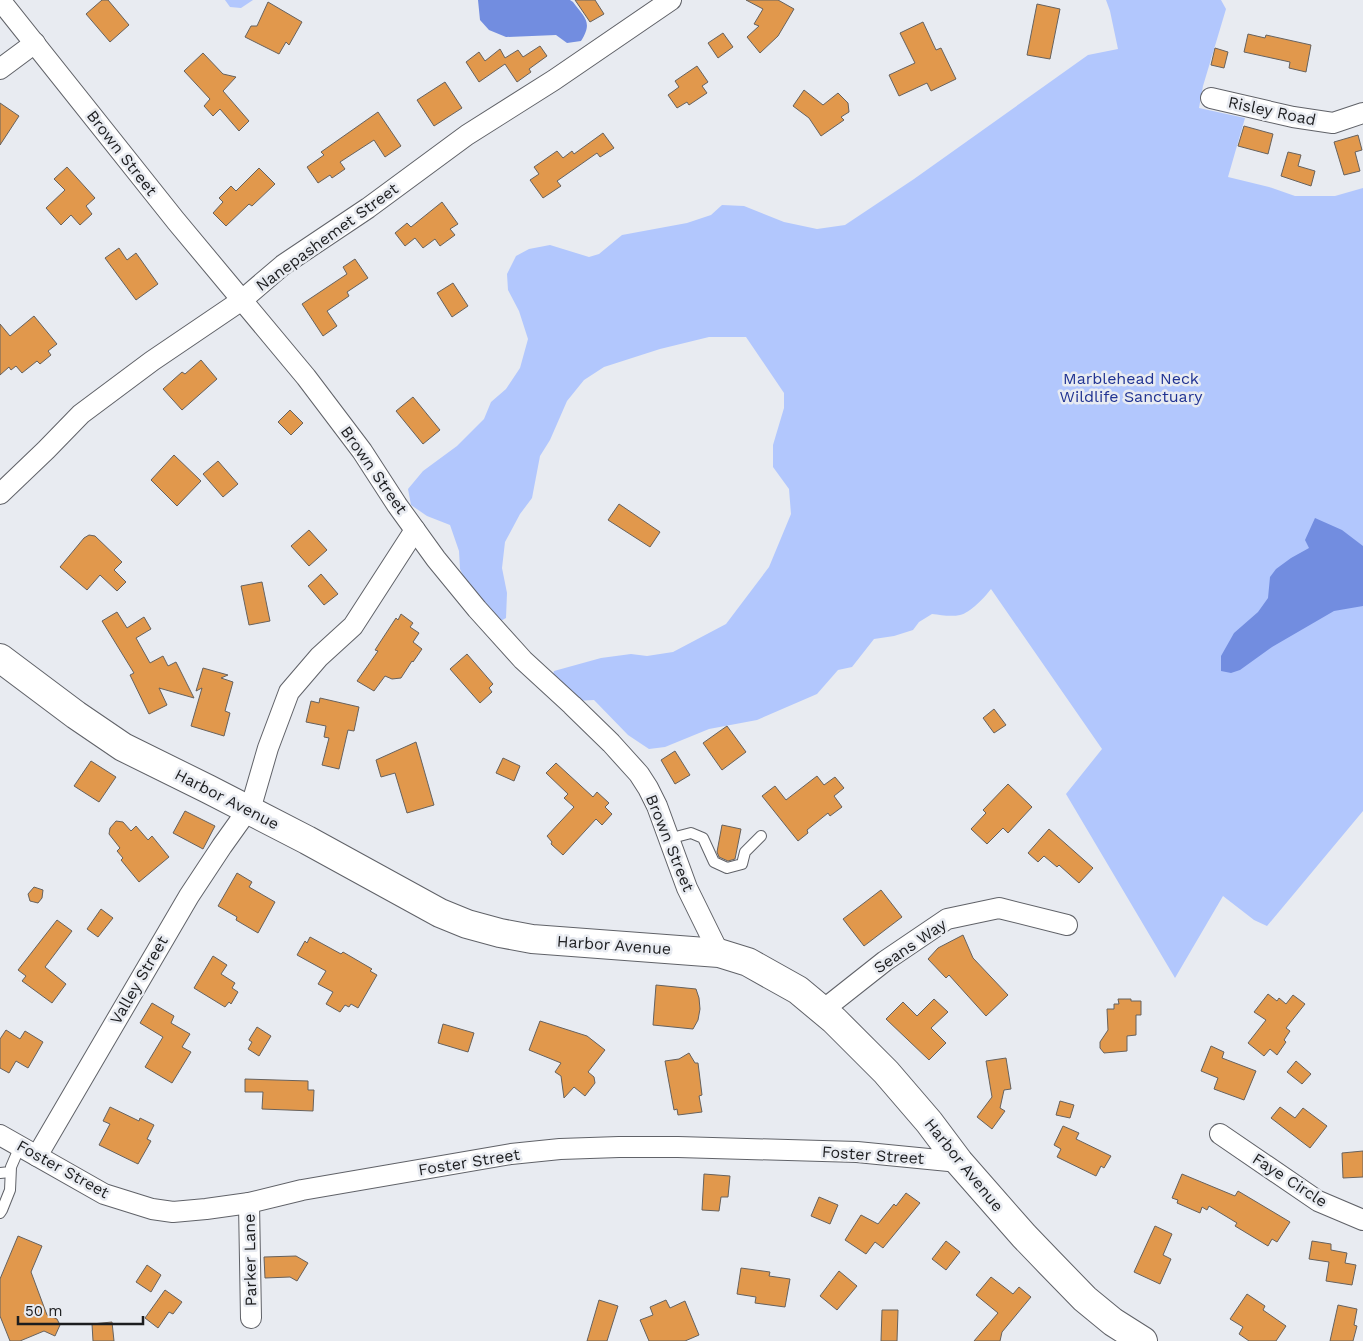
<svg xmlns="http://www.w3.org/2000/svg" width="1363" height="1341" font-family="'Work Sans',sans-serif">
<style>
.green{fill:#b2c7fd}
.water{fill:#728de0}
.building{fill:#e1984c;stroke:#67625e}
.lines{fill:none;stroke-linecap:round;stroke-linejoin:round}
.service-casing{stroke:#606268;stroke-width:12}
.minor-casing{stroke:#606268;stroke-width:22}
.secondary-casing{stroke:#606268;stroke-width:30}
.service{stroke:#fff;stroke-width:10}
.minor{stroke:#fff;stroke-width:20}
.secondary{stroke:#fff;stroke-width:28}
.labels{text-anchor:middle;dominant-baseline:central;stroke-width:5;stroke-linejoin:round;paint-order:stroke}
.street-label{font-size:16px;fill:#1c1d1f;stroke:#e8ebf1}
.park-label{font-size:16px;fill:#203392;stroke:#e8ebf1}
</style>
<rect width="100%" height="100%" fill="#e8ebf1"/>
<g class="green">
<polygon points="225,0 253,0 241,8 230,7"/>
<path d="M1106,0H1221L1226,9L1203,86L1199,108L1245,118L1228,177L1269,187L1295,196H1335L1363,188V811L1267,926L1254,920L1223,896L1175,978L1066,794L1102,749L991,589C985,597 970,613 960,615C951,617 941,615 932,614L919,622L913,630L894,636L874,639L852,667L838,670L817,694L757,720L709,729L665,747L649,749L628,735L594,700L575,701L552,678L554,671L601,658L631,654L647,656L673,652L726,624L769,567L791,514L789,489L773,467V445L784,408V393L746,337H709L660,349L604,367L584,380L567,401L550,440L540,456L532,498L520,514L505,542L502,568L507,593L506,618L497,623L474,599L460,569L459,551L450,525L427,516L411,505L408,489L423,471L457,446L484,419L491,402L506,389L520,368L528,339L519,311L508,290L507,274L516,256L529,249L550,245L589,257L599,254L622,235L687,223L711,215L722,205L744,206L784,222L817,229L845,225L914,179L1088,55L1118,49L1110,11Z"/>
</g>
<g class="water">
<path d="M478,0H570L573,2C585,18 593,22 581,41L567,43L556,35L506,37L489,30L480,20Z"/>
<polygon points="1315,518 1342,530 1363,546 1363,606 1334,611 1272,647 1240,670 1231,673 1221,671 1221,656 1234,633 1258,612 1268,598 1270,577 1276,569 1291,558 1309,548 1305,540"/>
</g>
<g class="building">
<polygon points="102,0 108,0 129,25 110,42 86,14"/>
<polygon points="575,0 595,0 604,14 590,22"/>
<polygon points="746,0 778,0 794,9 778,36 760,53 747,37 759,26 754,24 763,9"/>
<polygon points="268,2 302,22 289,45 286,42 279,54 245,37 251,26 257,26"/>
<polygon points="1037,4 1060,9 1050,59 1027,55"/>
<polygon points="923,22 936,50 941,48 956,79 931,91 927,83 899,96 889,75 915,63 900,33"/>
<polygon points="723,33 733,47 718,58 708,43"/>
<polygon points="1248,34 1265,38 1266,35 1311,45 1306,72 1289,68 1290,62 1244,52"/>
<polygon points="540,46 547,56 529,69 531,72 517,82 505,64 479,82 466,62 479,52 485,61 500,49 505,58 518,50 523,57"/>
<polygon points="1215,48 1228,52 1224,68 1211,65"/>
<polygon points="203,53 223,74 236,77 223,91 249,121 239,131 220,109 213,116 204,106 210,99 184,71"/>
<polygon points="697,66 708,82 702,86 707,93 689,105 687,102 677,108 668,95 679,87 675,81"/>
<polygon points="445,82 462,108 434,126 417,100"/>
<polygon points="804,90 823,105 838,93 848,103 849,112 841,117 844,120 821,136 809,118 793,106"/>
<polygon points="0,103 19,116 0,145"/>
<polygon points="378,112 401,146 385,157 374,140 340,162 345,169 332,178 330,175 318,183 307,167 324,155 321,152"/>
<polygon points="1244,126 1273,134 1268,154 1238,146"/>
<polygon points="603,133 614,148 600,157 597,153 557,181 561,186 543,198 530,180 539,174 534,167 557,151 563,158 572,151 574,154"/>
<polygon points="1358,135 1362,150 1355,152 1360,171 1344,175 1334,142"/>
<polygon points="1288,152 1301,155 1298,166 1315,171 1311,186 1281,176"/>
<polygon points="67,167 95,198 86,206 92,214 80,225 71,215 61,225 46,208 65,190 54,179"/>
<polygon points="259,168 275,184 252,206 249,204 226,226 213,213 223,202 219,198 231,186 236,191"/>
<polygon points="442,202 458,224 450,229 455,235 440,246 435,239 423,248 415,238 405,246 395,233 407,223 411,227"/>
<polygon points="119,248 127,260 136,253 158,284 136,300 105,258"/>
<polygon points="355,259 368,278 347,292 349,296 327,311 337,326 323,336 302,304 347,274 343,267"/>
<polygon points="453,283 468,306 452,317 437,293"/>
<polygon points="34,316 57,344 48,351 51,355 40,364 37,361 22,373 16,366 11,370 9,367 0,375 0,324 10,336"/>
<polygon points="201,360 217,379 182,410 163,389 182,372 185,374"/>
<polygon points="413,397 440,430 423,444 396,411"/>
<polygon points="290,410 303,423 291,435 278,422"/>
<polygon points="174,455 201,481 177,506 151,480"/>
<polygon points="218,461 238,484 223,497 203,474"/>
<polygon points="619,504 660,532 650,547 608,520"/>
<polygon points="309,530 327,550 309,566 291,546"/>
<polygon points="89,535 95,536 122,562 114,570 126,582 117,591 100,575 87,590 60,567 84,538"/>
<polygon points="321,574 338,594 324,605 308,586"/>
<polygon points="262,582 270,621 249,625 241,586"/>
<polygon points="117,612 127,628 144,617 151,629 136,638 150,663 163,656 168,666 176,662 194,698 159,688 167,705 149,714 130,675 134,673 102,621"/>
<polygon points="401,614 413,623 410,627 419,633 413,642 422,649 413,662 412,661 401,678 392,679 385,676 374,691 357,681 378,651 375,650 396,618 398,620"/>
<polygon points="467,654 493,684 489,688 492,692 480,703 450,669"/>
<polygon points="203,668 228,675 221,678 233,682 225,711 230,713 224,736 191,726 202,688 196,691"/>
<polygon points="320,698 359,707 354,731 348,730 339,769 322,765 329,738 324,737 326,726 306,722 311,701 319,703"/>
<polygon points="994,709 1006,725 994,733 983,718"/>
<polygon points="727,726 746,752 722,770 703,743"/>
<polygon points="416,742 434,805 407,813 395,773 381,777 376,760"/>
<polygon points="675,751 690,775 675,784 661,760"/>
<polygon points="503,758 520,766 514,781 496,773"/>
<polygon points="91,761 116,777 99,802 74,786"/>
<polygon points="556,763 593,797 597,792 609,803 605,807 612,814 602,825 596,819 563,855 551,844 552,842 547,836 574,807 564,798 568,794 546,773"/>
<polygon points="817,776 824,785 835,777 844,788 834,796 842,807 830,816 828,813 807,830 808,833 798,841 762,796 775,786 786,800"/>
<polygon points="1008,784 1032,807 1008,833 1003,828 987,844 971,829 986,813 983,810"/>
<polygon points="185,811 215,826 203,849 173,833"/>
<polygon points="116,821 123,822 131,831 136,826 148,840 152,836 169,857 139,882 121,860 123,858 117,851 120,848 109,834 110,828"/>
<polygon points="722,825 741,829 735,859 728,861 719,857 717,852"/>
<polygon points="1049,829 1093,868 1079,883 1059,865 1057,867 1044,856 1038,862 1028,853"/>
<polygon points="237,873 252,882 249,887 275,902 258,933 236,920 237,917 218,906"/>
<polygon points="34,887 43,890 42,898 38,903 30,901 28,894"/>
<polygon points="881,890 902,917 864,946 843,919"/>
<polygon points="101,909 113,918 98,937 87,929"/>
<polygon points="57,920 72,931 45,967 66,984 52,1003 22,981 26,976 18,970"/>
<polygon points="963,935 973,958 1008,995 986,1016 949,975 946,978 928,959 938,948"/>
<polygon points="310,937 341,954 343,952 372,969 370,971 377,975 358,1008 351,1004 349,1007 345,1005 340,1012 326,1004 333,992 318,984 326,971 297,955 305,941 307,943"/>
<polygon points="213,956 227,965 221,974 235,983 232,988 238,992 231,1004 229,1002 225,1007 194,988"/>
<polygon points="656,985 696,989 699,998 700,1009 698,1020 693,1029 653,1025"/>
<polygon points="1268,994 1277,1001 1279,998 1286,1004 1293,995 1305,1004 1286,1028 1290,1031 1284,1040 1286,1042 1277,1055 1270,1049 1264,1056 1248,1043 1266,1020 1254,1012"/>
<polygon points="934,999 948,1012 931,1028 946,1043 929,1060 886,1019 903,1002 917,1016"/>
<polygon points="1118,999 1131,999 1131,1001 1141,1001 1141,1015 1136,1015 1136,1035 1127,1036 1127,1051 1104,1053 1100,1048 1100,1042 1108,1030 1107,1009 1114,1009 1114,1004 1119,1004"/>
<polygon points="152,1003 174,1016 171,1023 190,1034 182,1047 191,1052 172,1083 145,1067 163,1037 140,1023"/>
<polygon points="540,1021 587,1036 605,1050 588,1072 594,1077 595,1083 585,1096 574,1087 564,1098 561,1076 555,1072 561,1063 529,1050"/>
<polygon points="443,1024 474,1033 468,1052 438,1043"/>
<polygon points="257,1027 271,1036 259,1056 248,1049 252,1042 249,1040"/>
<polygon points="6,1030 20,1039 25,1031 43,1042 28,1068 16,1061 9,1073 0,1068 0,1039"/>
<polygon points="1211,1046 1224,1052 1222,1058 1256,1071 1244,1100 1214,1089 1218,1078 1201,1071"/>
<polygon points="689,1053 695,1063 698,1063 702,1095 699,1096 702,1112 678,1115 677,1109 674,1110 665,1061 679,1059"/>
<polygon points="1006,1058 1011,1089 1004,1090 1000,1108 1005,1111 992,1129 977,1117 992,1097 986,1061"/>
<polygon points="1296,1061 1311,1074 1302,1084 1287,1072"/>
<polygon points="245,1079 308,1081 308,1090 314,1090 313,1111 262,1109 263,1092 245,1092"/>
<polygon points="1060,1101 1074,1105 1070,1118 1056,1115"/>
<polygon points="110,1107 139,1121 140,1118 154,1125 147,1139 151,1141 138,1164 99,1145 110,1124 103,1121"/>
<polygon points="1280,1107 1295,1118 1303,1108 1327,1126 1310,1148 1271,1118"/>
<polygon points="1063,1126 1079,1133 1076,1139 1111,1156 1104,1168 1101,1166 1096,1176 1057,1157 1061,1149 1054,1145"/>
<polygon points="1363,1151 1363,1177 1343,1178 1342,1153"/>
<polygon points="704,1174 730,1176 728,1197 721,1197 719,1211 702,1210"/>
<polygon points="1182,1174 1235,1196 1238,1191 1290,1222 1277,1242 1272,1239 1268,1246 1235,1226 1237,1223 1209,1206 1207,1210 1202,1207 1200,1213 1177,1203 1178,1200 1172,1198"/>
<polygon points="906,1193 920,1203 883,1248 875,1242 866,1254 845,1240 861,1215 878,1224 894,1204 896,1206"/>
<polygon points="819,1197 838,1205 830,1224 811,1216"/>
<polygon points="1155,1226 1172,1234 1163,1255 1171,1259 1160,1284 1134,1272"/>
<polygon points="18,1236 42,1246 31,1272 47,1315 57,1319 60,1325 55,1336 44,1331 20,1341 10,1341 0,1316 0,1279"/>
<polygon points="946,1241 960,1252 946,1270 932,1259"/>
<polygon points="1312,1241 1331,1244 1331,1250 1347,1253 1345,1263 1356,1265 1352,1285 1326,1281 1329,1262 1309,1259"/>
<polygon points="296,1256 308,1263 297,1281 290,1277 265,1278 264,1257"/>
<polygon points="147,1265 161,1275 151,1292 136,1282"/>
<polygon points="741,1268 770,1272 769,1276 790,1279 785,1307 755,1303 756,1297 737,1294"/>
<polygon points="839,1271 857,1286 837,1310 820,1296"/>
<polygon points="991,1277 1013,1294 1019,1287 1031,1297 1002,1332 1000,1341 974,1341 998,1313 976,1295"/>
<polygon points="165,1290 182,1302 173,1314 169,1312 158,1328 145,1318"/>
<polygon points="1247,1294 1265,1306 1263,1310 1286,1326 1276,1341 1249,1341 1239,1334 1243,1327 1230,1319"/>
<polygon points="599,1300 618,1306 607,1341 587,1341"/>
<polygon points="666,1300 670,1308 685,1301 699,1335 685,1341 649,1341 640,1320 653,1315 650,1307"/>
<polygon points="1338,1305 1357,1309 1354,1325 1357,1326 1353,1341 1330,1341"/>
<polygon points="882,1310 898,1310 897,1341 881,1341"/>
<polygon points="112,1322 114,1341 93,1341 92,1324"/>
</g>
<g class="lines">
<g class="service-casing">
<g id="service">
<polyline points="668,839 691,833 703,838 714,862 727,868 742,864 745,852 761,836"/>
<polyline points="0,1173 10,1172"/>
<polyline points="0,1213 2,1210 10,1190 11,1167 20,1146"/>
</g>
</g>
<g class="minor-casing">
<g id="minor">
<polyline points="0,0 176,221 306,377 362,451 397,505 436,559 477,609 523,660 572,705 611,743 639,774 648,788 657,806 687,888 719,953"/>
<polyline points="0,69 35,43"/>
<polyline points="1211,98 1293,117 1333,123 1363,113"/>
<polyline points="0,494 46,450 81,414 152,361 242,300 283,265 368,208 467,135 554,80 671,0"/>
<polyline points="823,1010 885,961 947,919 999,908 1067,925"/>
<polyline points="1220,1134 1318,1201 1363,1220"/>
<polyline points="0,1135 104,1194 152,1209 173,1212 206,1209 249,1203 302,1190 511,1154 560,1149 619,1147 678,1147 857,1152 959,1162"/>
<polyline points="37,1156 189,896 222,846 242,818 250,810 268,748 289,692 319,657 353,626 415,530"/>
<polyline points="249,1203 251,1318"/>
</g>
</g>
<g class="secondary-casing">
<polyline id="secondary" points="0,658 76,715 123,747 208,789 307,840 440,913 467,924 500,933 532,939 719,953 748,962 798,990 834,1020 886,1072 929,1122 959,1162 1024,1236 1049,1262 1085,1299 1113,1322 1143,1341"/>
</g>
<use href="#service" class="service"/>
<use href="#minor" class="minor"/>
<use href="#secondary" class="secondary"/>
</g>
<g class="labels">
<g class="street-label">
<text transform="translate(1272 111) rotate(12)">Risley Road</text>
<text transform="translate(122 153) rotate(52)">Brown Street</text>
<text transform="translate(327 237) rotate(-36)">Nanepashemet Street</text>
<text transform="translate(374 470) rotate(55)">Brown Street</text>
<text transform="translate(227 799) rotate(27)">Harbor Avenue</text>
<text transform="translate(670 843) rotate(68)">Brown Street</text>
<text transform="translate(614 945) rotate(4)">Harbor Avenue</text>
<text transform="translate(910 946) rotate(-34)">Seans Way</text>
<text transform="translate(139 980) rotate(-60)">Valley Street</text>
<text transform="translate(873 1155) rotate(4)">Foster Street</text>
<text transform="translate(469 1162) rotate(-9)">Foster Street</text>
<text transform="translate(964 1165) rotate(51)">Harbor Avenue</text>
<text transform="translate(63 1169) rotate(29)">Foster Street</text>
<text transform="translate(1290 1180) rotate(33)">Faye Circle</text>
<text transform="translate(250 1260) rotate(-91)">Parker Lane</text>
</g>
<g class="park-label">
<text x="1131" y="378">Marblehead Neck<tspan x="1131" dy="18">Wildlife Sanctuary</tspan></text>
</g>
</g>
<path d="M18 1316v8h125v-8" fill="none" stroke="#1c1d1f" stroke-width="2.5"/>
<text x="25" y="1316" font-size="15" fill="#1c1d1f" stroke="#e8ebf1" stroke-width="4" paint-order="stroke">50 m</text>
</svg>
